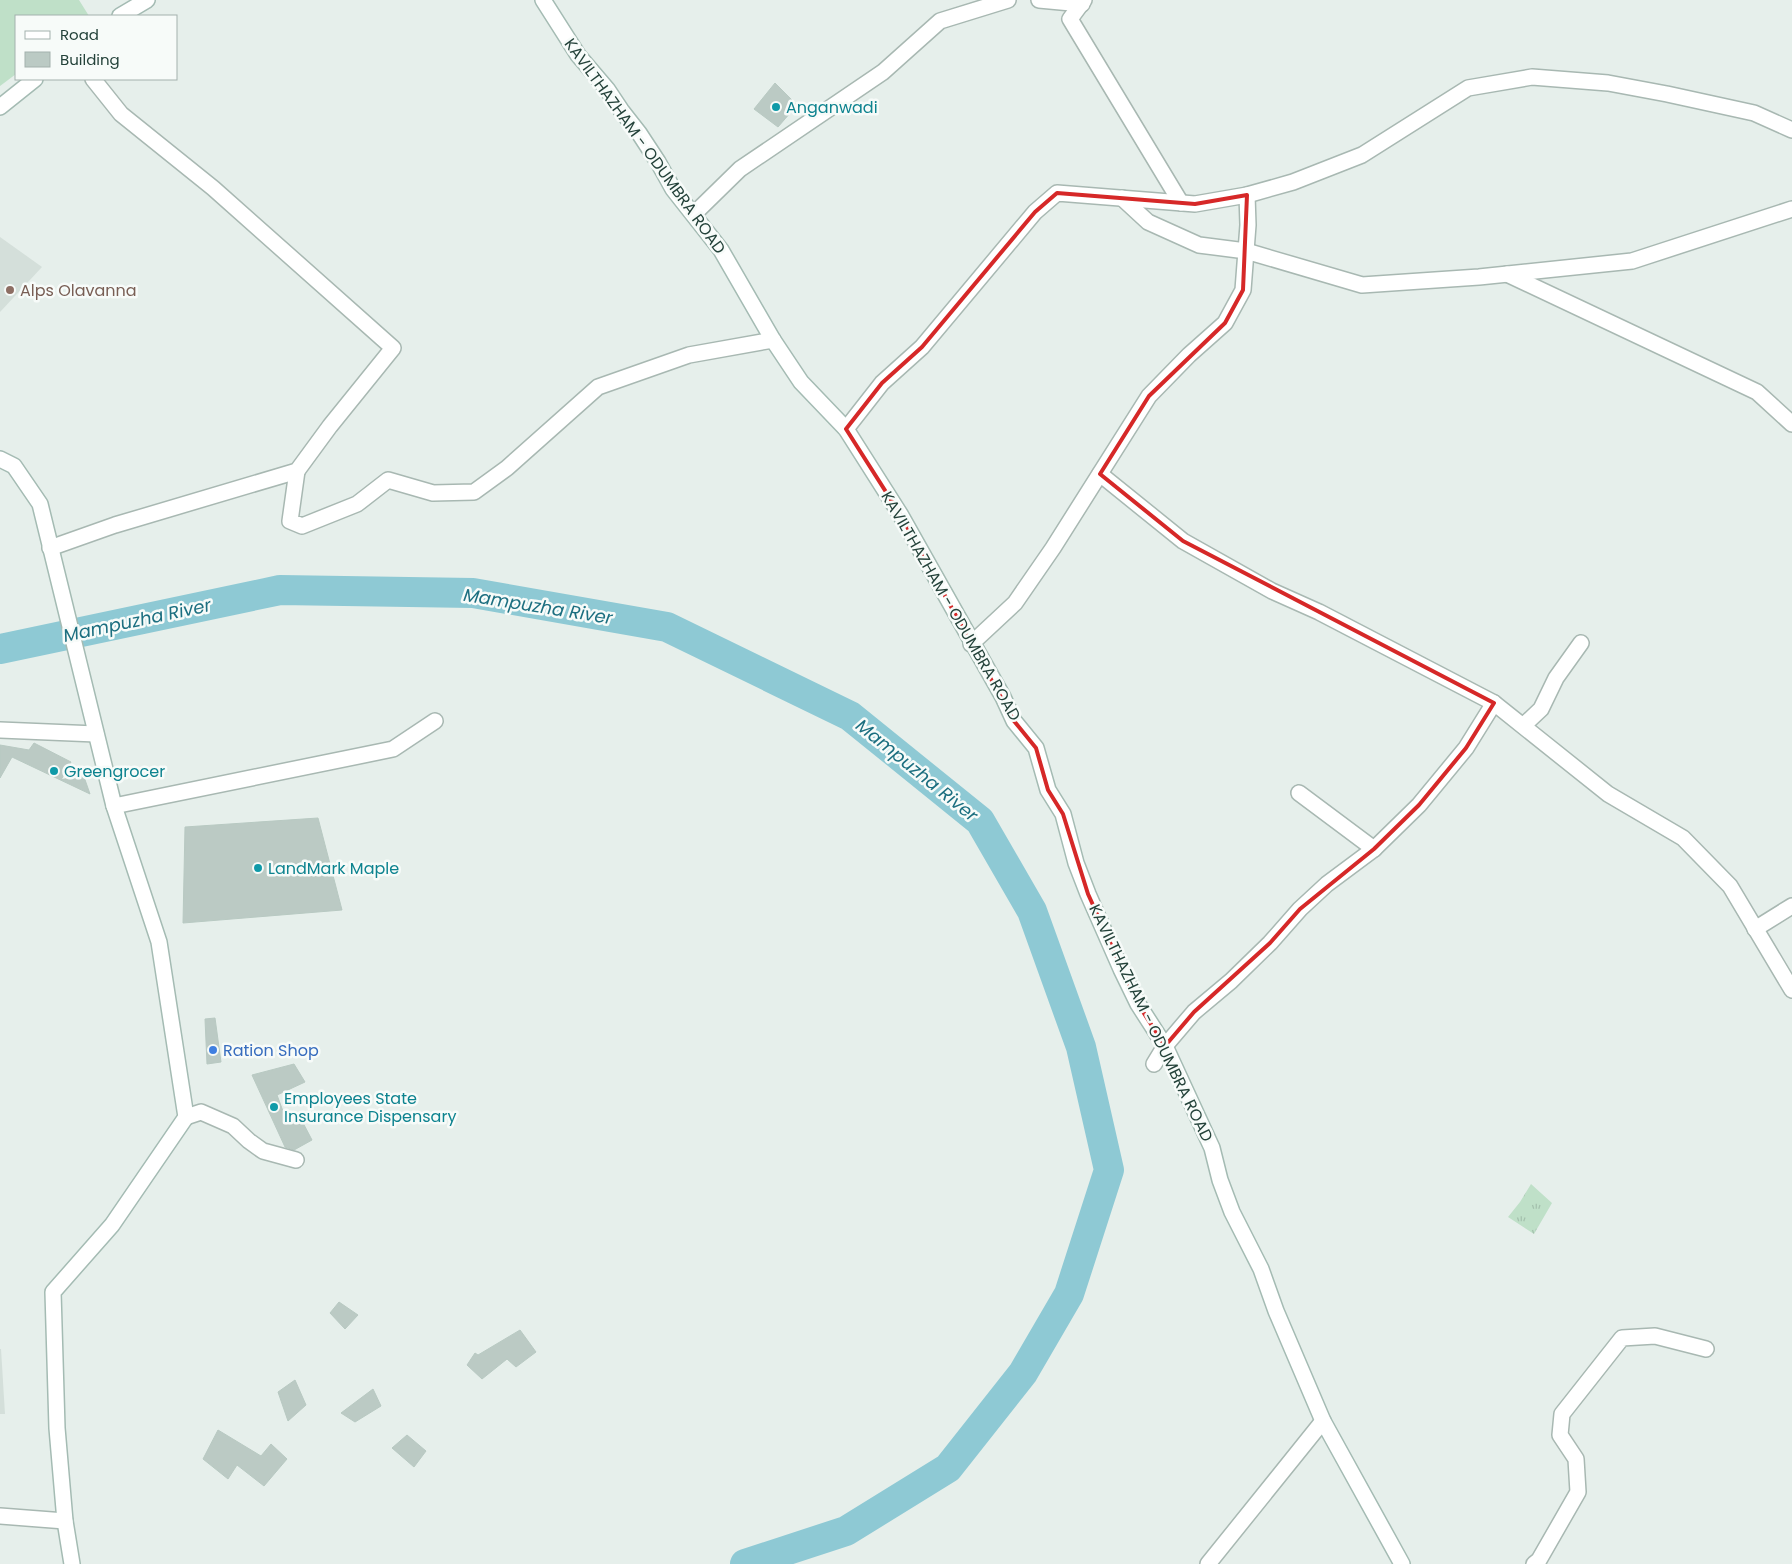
<svg xmlns="http://www.w3.org/2000/svg" width="1792" height="1564" font-family="Poppins,sans-serif">
<style>
.built{fill:#d4dfda}
.park{fill:url(#park-tufts)}
.pitch{fill:#bfe0c8}
.lines{fill:none;stroke-linecap:round;stroke-linejoin:round}
.river{stroke:#8ec9d4;stroke-width:30}
.building{fill:#bbcac4;stroke:#b8c9c2}
.street-casing{stroke:#a8b8b2;stroke-width:18}
.secondary-casing{stroke:#a4bbb3;stroke-width:18}
.street{stroke:#fff;stroke-width:15}
.secondary{stroke:#fff;stroke-width:15}
.marked{fill:none;stroke:#d62828;stroke-width:4;stroke-linejoin:round}
.culture-dot{fill:#0f9aa8;stroke:#f7fbf9;stroke-width:2}
.education-dot{fill:#8d6e63;stroke:#f7fbf9;stroke-width:2}
.shop-dot{fill:#3f7fe0;stroke:#f7fbf9;stroke-width:2}
.labels{text-anchor:middle;dominant-baseline:central;stroke-width:5;stroke-linejoin:round;paint-order:stroke}
.culture-label{font-size:16px;fill:#0d838f;stroke:#f7fbf9;text-anchor:start}
.street-label{font-size:16px;fill:#24423a;stroke:#f7fbf9}
.education-label{font-size:16px;fill:#785e54;stroke:#f7fbf9;text-anchor:start}
.shop-label{font-size:16px;fill:#366cbe;stroke:#f7fbf9;text-anchor:start}
.water-label{font-size:18px;font-style:italic;fill:#1c6f80;stroke:#f7fbf9}
</style>
<defs>
<pattern id="park-tufts" width="24" height="20" patternUnits="userSpaceOnUse" patternTransform="scale(1.25)"><rect width="24" height="20" fill="#bfe0c8"/><path d="M3 7l-1-3M5 7V3M7 7l1-3M15 17l-1-3M17 17v-4M19 17l1-3" fill="none" stroke="#a4c1ad"/></pattern>
</defs>
<rect width="100%" height="100%" fill="#e6efeb"/>
<g class="built">
<polygon points="0,237 42,267 0,312"/>
<polygon points="0,1349 1,1349 5,1414 0,1414"/>
</g>
<polygon class="park" points="1531,1184 1552,1203 1534,1234 1508,1217 1520,1202"/>
<polygon class="pitch" points="0,0 79,0 89,16 16,16 16,74 0,86"/>
<g class="lines">
<polyline class="river" points="0,649 280,590 473,593 667,627 850,716 980,821 1032,911 1081,1047 1109,1170 1069,1294 1023,1373 948,1468 846,1531 745,1564"/>
</g>
<g class="building">
<polygon points="775,83 797,105 778,127 754,109"/>
<polygon points="34,743 71,762 61,780 83,774 90,794 12,757 0,778 0,745 29,750"/>
<polygon points="318,818 342,910 183,923 185,827"/>
<polygon points="215,1018 221,1062 207,1064 205,1019"/>
<polygon points="294,1064 305,1082 277,1095 287,1122 301,1119 312,1140 294,1150 285,1147 252,1075"/>
<polygon points="339,1302 358,1315 345,1329 330,1313"/>
<polygon points="520,1330 536,1352 516,1367 507,1359 482,1379 467,1365 475,1353 478,1355"/>
<polygon points="295,1380 306,1405 288,1421 278,1392"/>
<polygon points="373,1389 381,1406 355,1422 341,1413"/>
<polygon points="218,1430 261,1456 271,1444 287,1459 264,1486 237,1465 228,1479 203,1459"/>
<polygon points="407,1435 426,1451 414,1467 392,1448"/>
</g>
<g class="lines">
<g class="street-casing">
<g id="street">
<polyline points="1039,0 1082,4"/>
<polyline points="1084,0 1070,19 1181,203"/>
<polyline points="1122,198 1148,222 1199,245 1246,251 1362,285 1479,277 1632,261 1792,209"/>
<polyline points="694,214 740,169 883,72 940,21 1008,0"/>
<polyline points="1507,274 1757,392 1792,424"/>
<polyline points="846,429 882,383 922,347 1035,212 1057,193 1195,204 1247,195 1293,182 1362,155 1468,88 1532,77 1608,83 1667,94 1754,113 1792,130"/>
<polyline points="297,471 290,521 302,526 357,504 388,480 433,493 474,492 507,468 598,387 689,355 773,340"/>
<polyline points="1100,474 1183,541 1272,591 1319,612 1494,703 1608,794 1683,838 1730,886 1792,990"/>
<polyline points="50,548 115,525 297,471 330,426 393,348 213,188 121,114 93,79"/>
<polyline points="971,644 1015,603 1053,548 1149,396 1189,355 1225,323 1243,290 1248,225 1247,195"/>
<polyline points="1524,725 1541,709 1556,678 1581,643"/>
<polyline points="0,730 96,734"/>
<polyline points="1299,793 1374,849"/>
<polyline points="114,806 393,749 435,721"/>
<polyline points="1755,929 1792,906"/>
<polyline points="1154,1064 1165,1046 1194,1012 1231,981 1270,943 1300,909 1327,884 1374,849 1419,805 1466,748 1494,703"/>
<polyline points="186,1117 201,1112 233,1126 249,1141 263,1151 296,1160"/>
<polyline points="0,1516 65,1521"/>
<polyline points="1208,1564 1323,1421"/>
<polyline points="1534,1564 1539,1560 1578,1492 1576,1459 1560,1435 1562,1414 1622,1338 1655,1336 1706,1349"/>
</g>
</g>
<g class="secondary-casing">
<g id="secondary">
<polyline points="543,0 578,55 607,89 621,110 639,133 658,162 673,189 721,250 773,340 801,382 846,429 900,514 1003,697 1014,721 1036,748 1048,790 1063,814 1076,863 1088,894 1121,969 1138,1004 1165,1046 1212,1148 1220,1180 1232,1212 1261,1269 1276,1311 1323,1421 1402,1564"/>
<polyline points="120,16 147,0"/>
<polyline points="0,107 35,79"/>
<polyline points="0,459 14,466 40,504 114,806 159,942 186,1117 112,1225 53,1292 57,1428 65,1521 72,1564"/>
</g>
</g>
<use href="#street" class="street"/>
<use href="#secondary" class="secondary"/>
</g>
<path class="marked" d="M1057,193L1195,204L1247,195L1243,290L1225,323L1149,396L1100,474L1183,541L1494,703L1466,748L1419,805L1374,849L1300,909L1270,943L1194,1012L1165,1046L1138,1004L1088,894L1063,814L1048,790L1036,748L1014,721L900,514L846,429L882,383L922,347L1035,212Z"/>
<g class="culture-dot">
<circle cx="776" cy="107" r="5"/>
<circle cx="54" cy="771" r="5"/>
<circle cx="258" cy="868" r="5"/>
<circle cx="274" cy="1107" r="5"/>
</g>
<circle class="education-dot" cx="10" cy="290" r="5"/>
<circle class="shop-dot" cx="213" cy="1050" r="5"/>
<g class="labels">
<g class="culture-label">
<text x="786" y="107">Anganwadi</text>
<text x="64" y="771">Greengrocer</text>
<text x="268" y="868">LandMark Maple</text>
<text x="284" y="1098">Employees State<tspan x="284" dy="18">Insurance Dispensary</tspan></text>
</g>
<g class="street-label">
<text transform="translate(645 146) rotate(54)">KAVILTHAZHAM - ODUMBRA ROAD</text>
<text transform="translate(951 606) rotate(60)">KAVILTHAZHAM - ODUMBRA ROAD</text>
<text transform="translate(1151 1023) rotate(64)">KAVILTHAZHAM - ODUMBRA ROAD</text>
</g>
<g class="education-label">
<text x="20" y="290">Alps Olavanna</text>
</g>
<g class="shop-label">
<text x="223" y="1050">Ration Shop</text>
</g>
<g class="water-label">
<text transform="translate(538 606) rotate(9)">Mampuzha River</text>
<text transform="translate(137 620) rotate(-12)">Mampuzha River</text>
<text transform="translate(917 770) rotate(39)">Mampuzha River</text>
</g>
</g>
<rect x="15" y="15" width="162" height="65" fill="#f7fbf9" stroke="#a3b1ad"/>
<rect x="25" y="31" width="25" height="8" fill="#ffffff" stroke="#a3b1ad"/>
<text x="60" y="40" font-size="15" fill="#24423a">Road</text>
<rect x="25" y="52" width="25" height="15" fill="#bbcac4" stroke="#a3b1ad"/>
<text x="60" y="65" font-size="15" fill="#24423a">Building</text>
</svg>
